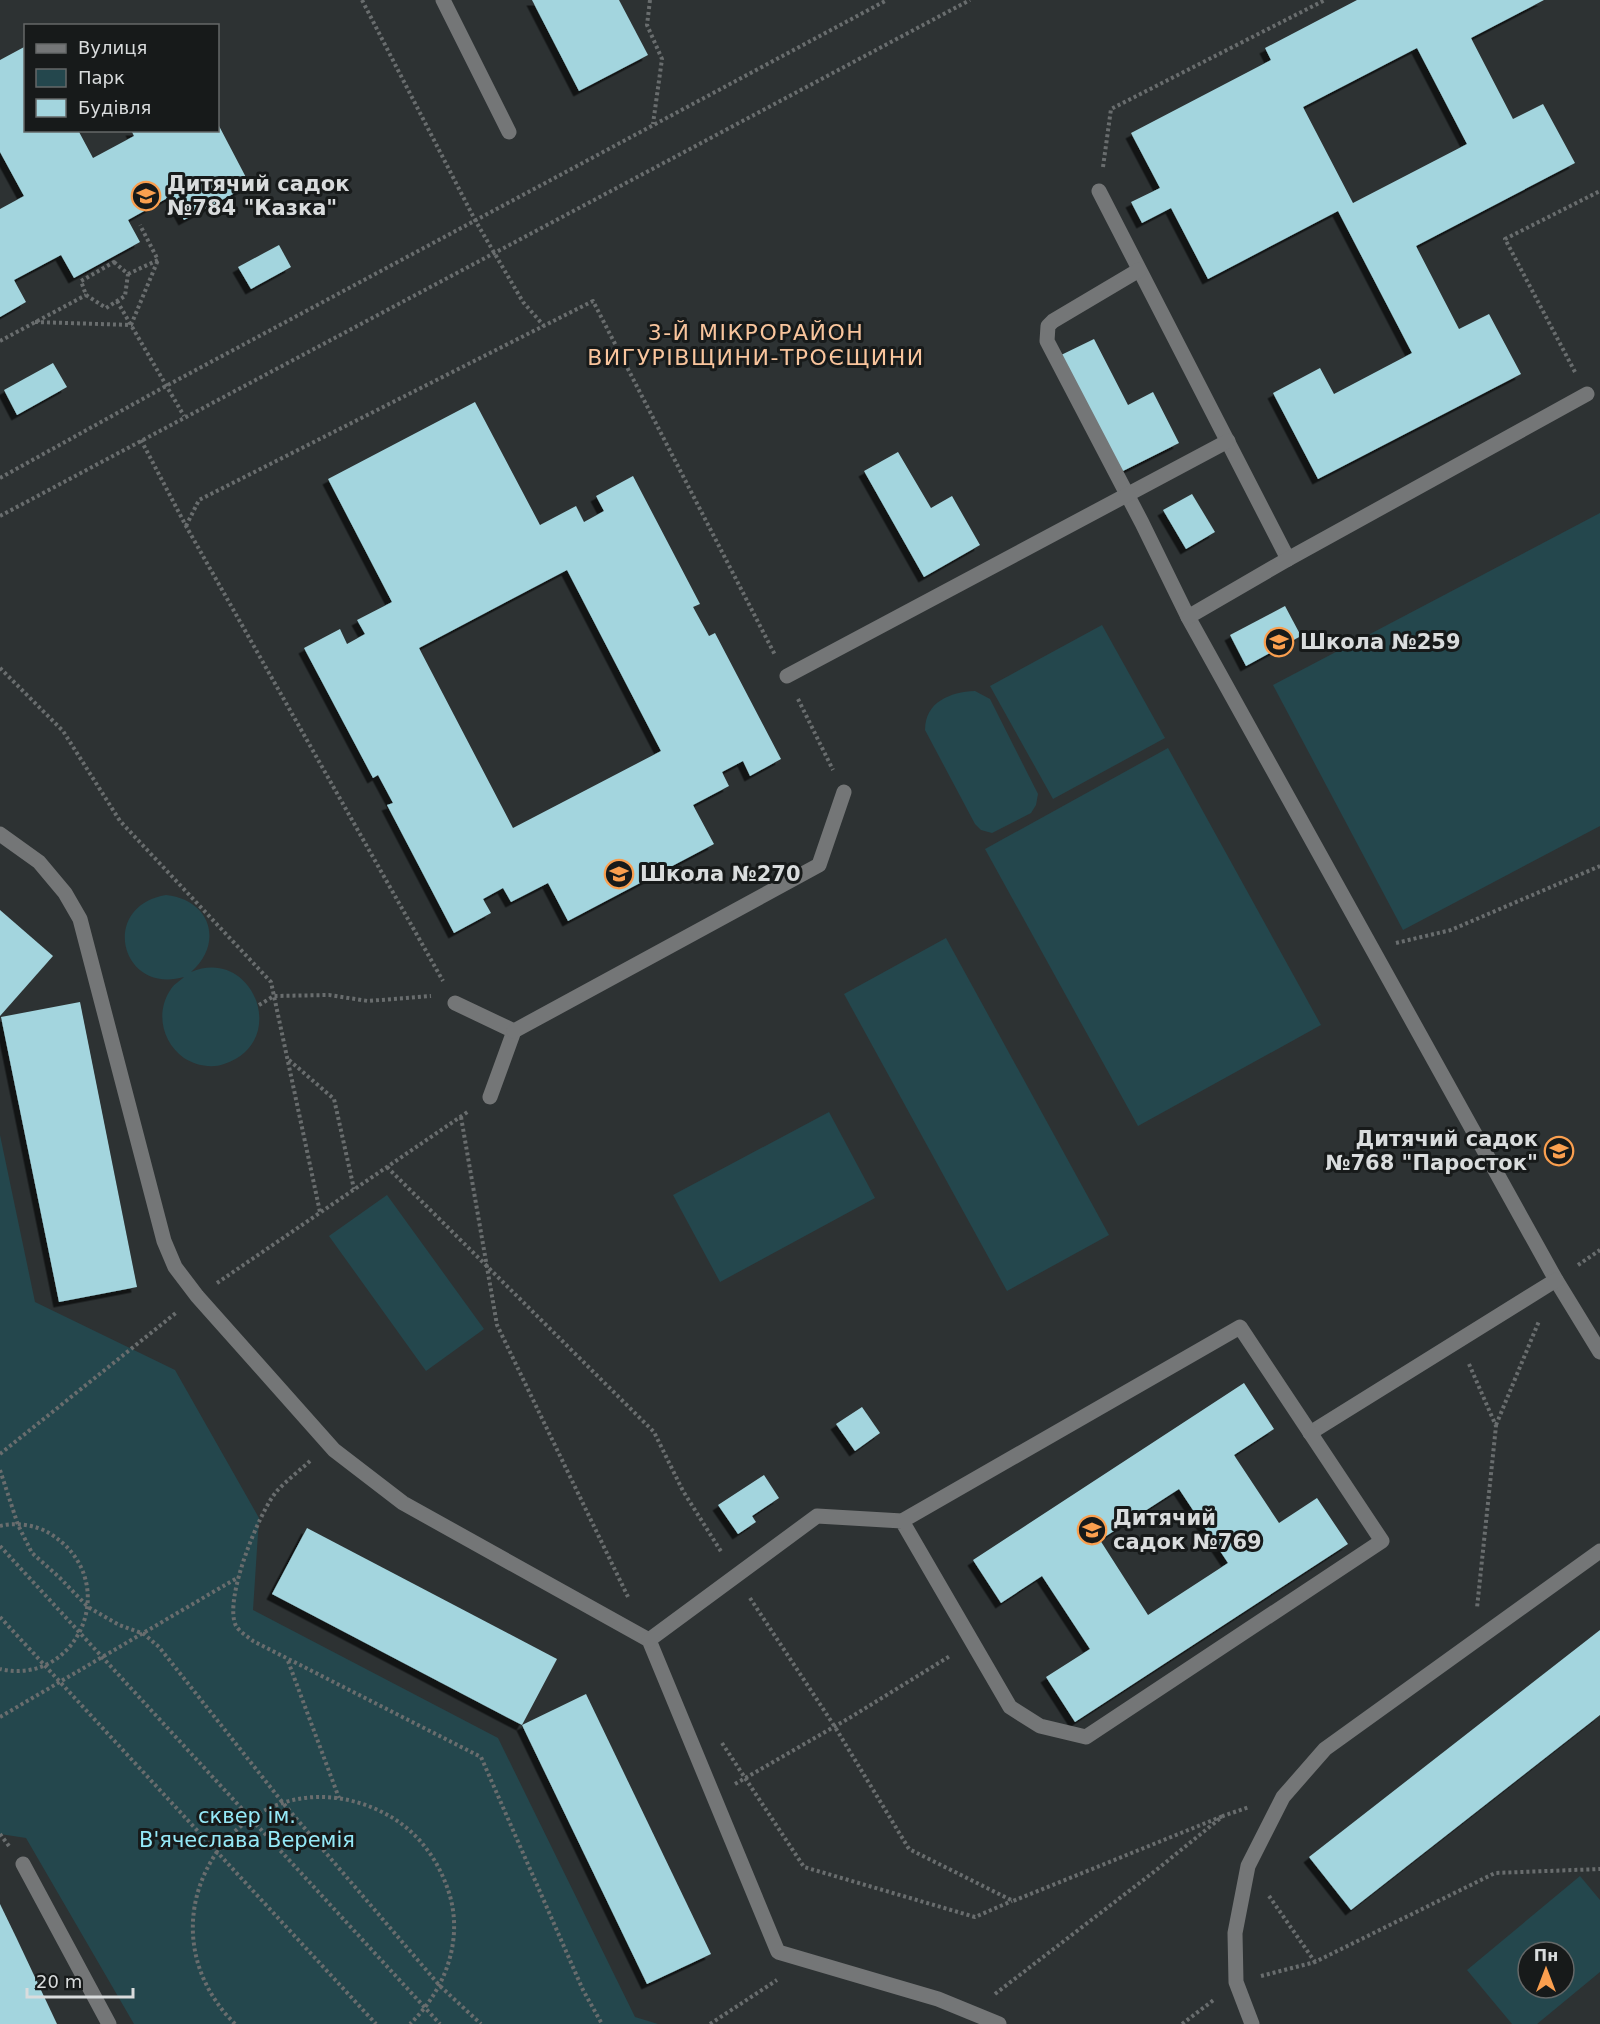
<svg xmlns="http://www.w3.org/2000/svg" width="1600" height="2024" font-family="'DejaVu Sans',sans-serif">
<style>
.green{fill:#24474d;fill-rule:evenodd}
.building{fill:#a3d5de;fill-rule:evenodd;filter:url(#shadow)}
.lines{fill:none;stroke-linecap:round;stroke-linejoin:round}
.path{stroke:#696d6e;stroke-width:4;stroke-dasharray:3 3;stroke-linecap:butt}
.minor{stroke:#747677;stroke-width:15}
.labels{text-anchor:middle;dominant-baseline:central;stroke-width:6;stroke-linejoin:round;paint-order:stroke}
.poi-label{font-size:21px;font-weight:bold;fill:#d9dcdd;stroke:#171a1a;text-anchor:start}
.park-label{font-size:21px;fill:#95e9f7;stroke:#171a1a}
.neighbourhood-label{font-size:22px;letter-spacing:1.5px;fill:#f9c59d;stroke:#171a1a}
</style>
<defs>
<filter id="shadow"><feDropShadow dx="-5.5" dy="5.5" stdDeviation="0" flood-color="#0009"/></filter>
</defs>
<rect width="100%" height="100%" fill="#2d3233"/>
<g class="green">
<polygon points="1600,513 1600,826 1403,930 1273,685"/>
<polygon points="1102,625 1165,738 1053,799 990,686"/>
<path d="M975,691L990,699L1038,794L1036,805L1031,813L992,833L981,830L975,824L925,730C925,702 950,692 975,691Z"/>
<polygon points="1168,748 1321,1025 1138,1126 985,849"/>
<path d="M166,895C211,900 224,943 191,972C253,946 291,1042 224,1064C211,1069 195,1065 184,1058C162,1042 155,1012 171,989C174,984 180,981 184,977C120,995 99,906 166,895Z"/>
<polygon points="946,938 1109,1235 1007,1291 844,994"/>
<polygon points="829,1112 875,1198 720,1282 673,1195"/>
<polygon points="0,1135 35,1302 175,1370 259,1518 253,1610 498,1738 635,2017 658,2024 134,2024 26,1838 0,1834"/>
<polygon points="387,1195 484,1329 426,1371 329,1236"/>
<path d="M1580,1876L1600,1900V1972L1537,2024H1512L1467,1970ZM1528,1952H1564V1988H1528Z"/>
</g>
<g class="building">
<polygon points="532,0 619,0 648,55 579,91"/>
<path d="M1357,0H1544L1471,38L1513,119L1543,104L1575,163L1416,246L1459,329L1489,314L1521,374L1318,479L1273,393L1320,368L1334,394L1412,353L1338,211L1208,279L1171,208L1142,223L1131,202L1160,188L1131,133L1271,60L1265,48ZM1417,48L1467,144L1353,203L1303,107Z"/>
<polygon points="26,46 26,130 78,130 93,158 134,136 131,130 218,130 218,124 250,185 184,220 171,196 128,220 140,242 74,278 61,255 14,280 26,302 0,317 0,209 24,196 0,152 0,60"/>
<polygon points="279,245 291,267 251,289 238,267"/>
<polygon points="1094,339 1128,405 1153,392 1179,443 1119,473 1059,356"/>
<polygon points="53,363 67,387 17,415 4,390"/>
<path d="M475,402L540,525L576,506L584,522L604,511L596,496L633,476L700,604L693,607L709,636L715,633L781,759L750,776L743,761L722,772L729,786L693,805L714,844L568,921L548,883L511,902L503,888L483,899L491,913L454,933L387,805L393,803L378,775L373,778L304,648L340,629L347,644L365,634L357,620L392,602L328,479ZM567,570L661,751L513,828L419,648Z"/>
<polygon points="898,452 931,508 952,496 980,545 924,577 864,471"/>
<polygon points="1192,494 1215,532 1186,549 1163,510"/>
<polygon points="1285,606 1301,636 1246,666 1230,635"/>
<polygon points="0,910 53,956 0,1016"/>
<polygon points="80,1002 137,1287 59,1302 1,1017"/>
<path d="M1244,1383L1274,1429L1234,1455L1279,1523L1317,1498L1348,1544L1075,1722L1046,1677L1090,1649L1042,1576L1001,1603L973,1560ZM1179,1489L1228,1563L1148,1615L1100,1540Z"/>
<polygon points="862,1407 880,1433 855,1451 836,1424"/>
<polygon points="764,1475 779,1498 752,1516 756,1522 738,1534 718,1505"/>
<polygon points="307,1528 557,1659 522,1725 272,1594"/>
<polygon points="1600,1630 1600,1715 1351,1910 1309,1857"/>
<polygon points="586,1694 711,1954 647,1984 522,1725"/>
<polygon points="0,1904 16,1937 57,2024 0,2024"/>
</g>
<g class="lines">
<g class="path">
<polyline points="362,0 475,220 523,302 544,326"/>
<polyline points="650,0 647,25 662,59 653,124"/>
<polyline points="1103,167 1111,109 1325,0"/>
<polygon points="114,262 128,274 125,296 106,308 86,295 81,281"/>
<polyline points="128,274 158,260 140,225"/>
<polyline points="117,301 184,416"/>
<polyline points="35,322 131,325 158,260"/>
<polyline points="0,341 86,295"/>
<polyline points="1575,372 1505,239 1600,191"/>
<polyline points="141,440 186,526 443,981"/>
<polyline points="0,478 166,386 887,0"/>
<polyline points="0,516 970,0"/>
<polyline points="186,526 199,500 593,301 775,655"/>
<polyline points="0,668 63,731 120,821 271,982 320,1212"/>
<polyline points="798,699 833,770"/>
<polyline points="1396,943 1451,930 1600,866"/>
<polyline points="259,1005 274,996 329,995 368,1001 431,996"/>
<polyline points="289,1060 334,1099 354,1189"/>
<polyline points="461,1117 497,1325 629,1599"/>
<polyline points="387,1167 654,1432 683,1491 722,1553"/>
<polyline points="1578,1265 1600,1250"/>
<polyline points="217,1283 469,1111"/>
<polyline points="1469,1364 1496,1426 1477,1608"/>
<polyline points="1496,1425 1539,1321"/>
<polyline points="0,1454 177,1312"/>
<path d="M310,1461C299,1471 286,1481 276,1492C259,1513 223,1600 236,1626C239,1631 248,1637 253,1641L481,1757L583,1990L602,2024"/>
<polyline points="0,1470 18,1525 32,1553 59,1577 88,1607 119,1625 144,1634 159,1647 283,1803 440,1986 481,2024"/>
<path d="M0,1526C15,1522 36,1525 49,1533C125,1579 79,1687 0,1669"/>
<polyline points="0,1546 440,2024"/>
<polyline points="750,1598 835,1727 909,1849 1013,1901 1223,1816"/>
<polyline points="0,1617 376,2024"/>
<polyline points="288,1661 339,1798"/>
<polyline points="0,1717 237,1578"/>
<polyline points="722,1743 804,1867 975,1917 1012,1901"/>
<polyline points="735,1784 851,1717 950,1656"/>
<polyline points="0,1834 9,1846"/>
<polyline points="1269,1896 1315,1962"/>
<polyline points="1261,1976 1315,1962 1495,1873 1600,1869"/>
<polyline points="995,1994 1155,1871 1223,1816 1249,1807"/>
<path d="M235,2024C127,1916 245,1747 380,1811C416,1828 439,1859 450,1896C463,1943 444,1991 410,2024"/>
<polyline points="710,2024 777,1980"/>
<polyline points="1182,2024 1215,1999"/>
</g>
<g class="minor">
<polyline points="443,0 509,132"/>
<polyline points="1099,191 1288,559"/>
<polyline points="1139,270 1053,321 1048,326 1047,341 1142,523 1188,617 1556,1280 1600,1352"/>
<polyline points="1188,617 1288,559 1587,394"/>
<polyline points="787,676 1228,441"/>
<polyline points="0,834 39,862 65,893 80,919 164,1241 175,1267 197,1296 334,1450 403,1503 649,1640 778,1952 938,1999 999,2024"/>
<polyline points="455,1003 514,1031 490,1097"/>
<polyline points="514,1031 819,865 844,792"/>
<polyline points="1310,1433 1556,1280"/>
<polyline points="649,1640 817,1516 902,1521 1240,1327 1382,1541 1086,1737 1040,1726 1010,1707 902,1521"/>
<polyline points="23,1864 109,2024"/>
<polyline points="1252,2024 1236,1982 1235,1933 1248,1866 1283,1797 1325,1749 1600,1551"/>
</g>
</g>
<defs>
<g id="school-ring" transform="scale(1.5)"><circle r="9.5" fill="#171a1a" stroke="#fa9f4f" stroke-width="1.5"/><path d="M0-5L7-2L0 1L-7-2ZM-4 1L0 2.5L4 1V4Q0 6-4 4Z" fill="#fa9f4f"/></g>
</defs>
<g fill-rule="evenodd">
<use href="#school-ring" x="146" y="196"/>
<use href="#school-ring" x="1279" y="642"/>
<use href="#school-ring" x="619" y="874"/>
<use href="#school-ring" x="1559" y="1151"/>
<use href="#school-ring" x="1092" y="1530"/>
</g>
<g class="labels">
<g class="poi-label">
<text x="167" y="184">Дитячий садок<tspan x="167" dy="24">№784 "Казка"</tspan></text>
<text x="1300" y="642">Школа №259</text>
<text x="640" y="874">Школа №270</text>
<text x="1538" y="1139" text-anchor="end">Дитячий садок<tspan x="1538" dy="24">№768 "Паросток"</tspan></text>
<text x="1113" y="1518">Дитячий<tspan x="1113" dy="24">садок №769</tspan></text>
</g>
<g class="park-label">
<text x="247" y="1816">сквер ім.<tspan x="247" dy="24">В'ячеслава Веремія</tspan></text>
</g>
<g class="neighbourhood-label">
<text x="756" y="332">3-Й МІКРОРАЙОН<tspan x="756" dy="25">ВИГУРІВЩИНИ-ТРОЄЩИНИ</tspan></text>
</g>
</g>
<rect x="24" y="24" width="195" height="108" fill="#171a1a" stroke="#656868" stroke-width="1.5"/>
<rect x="36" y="44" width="30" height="9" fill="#747677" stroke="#656868" stroke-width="1.5"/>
<text x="78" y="54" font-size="18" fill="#d9dcdd">Вулиця</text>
<rect x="36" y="69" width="30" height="18" fill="#24474d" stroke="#656868" stroke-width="1.5"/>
<text x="78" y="84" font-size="18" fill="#d9dcdd">Парк</text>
<rect x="36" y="99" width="30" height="18" fill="#a3d5de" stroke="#656868" stroke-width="1.5"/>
<text x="78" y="114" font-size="18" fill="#d9dcdd">Будівля</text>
<g transform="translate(1546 1970)"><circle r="28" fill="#171a1a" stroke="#656868" stroke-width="1.5"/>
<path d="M0-4.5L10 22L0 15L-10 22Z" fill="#fa9f4f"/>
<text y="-9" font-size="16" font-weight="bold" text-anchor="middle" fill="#d9dcdd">Пн</text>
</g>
<path d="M27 1988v9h106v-9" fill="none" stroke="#d9dcdd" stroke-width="3"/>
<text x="36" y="1988" font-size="18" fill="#d9dcdd" stroke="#171a1a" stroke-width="4.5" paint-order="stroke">20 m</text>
</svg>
